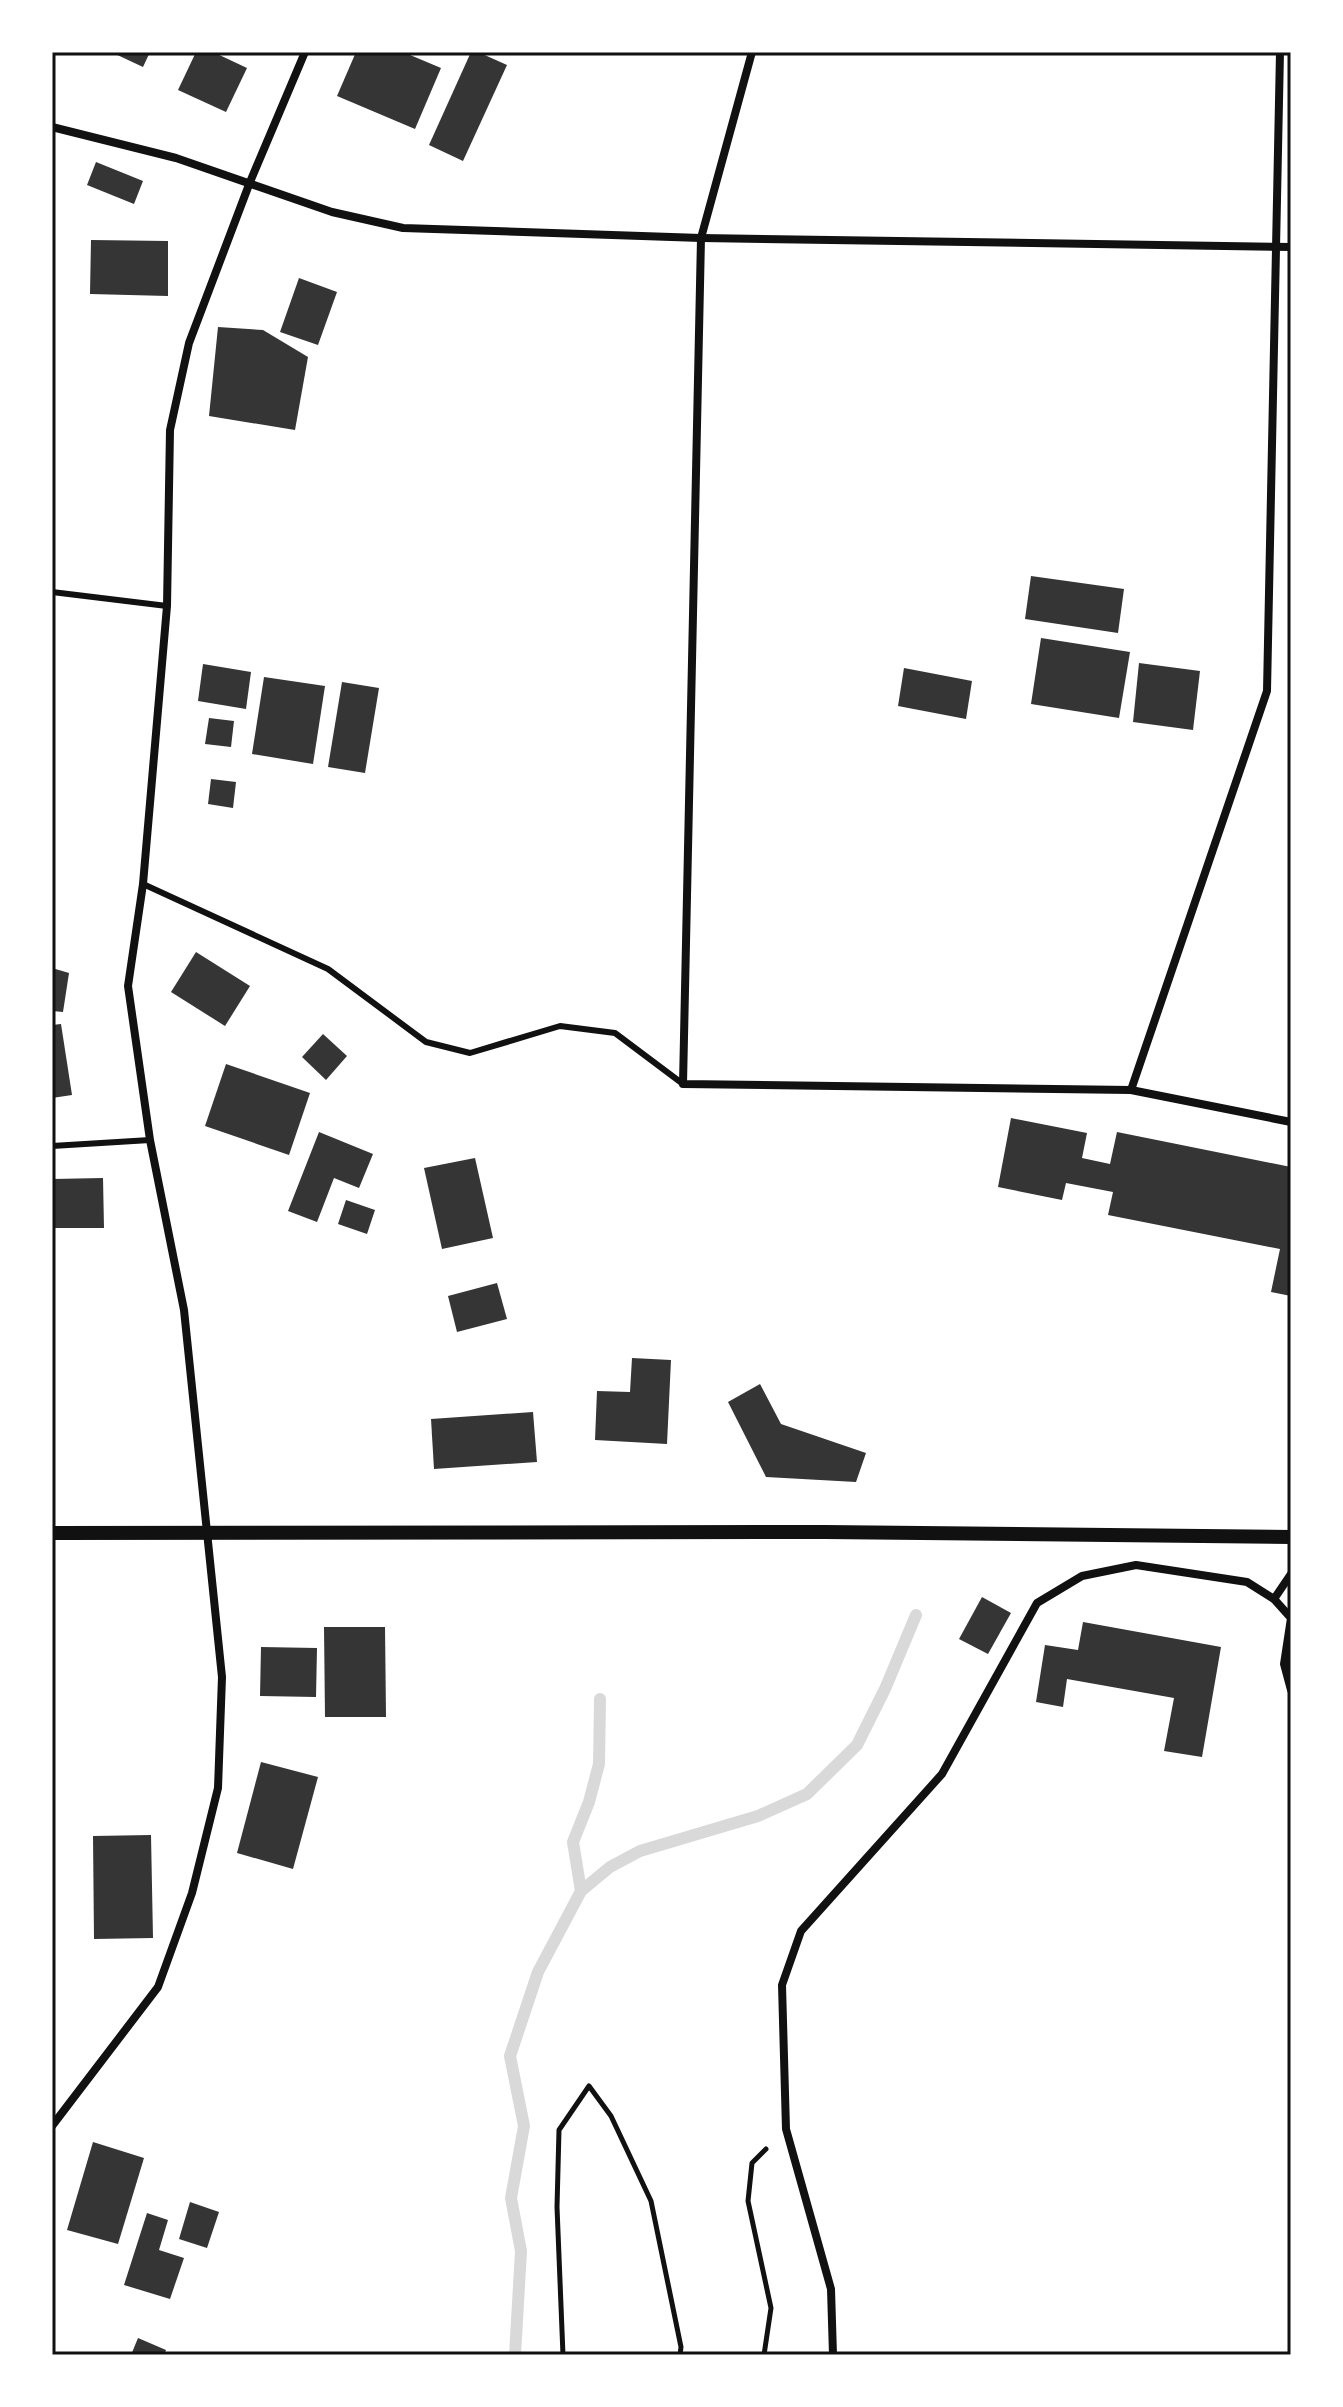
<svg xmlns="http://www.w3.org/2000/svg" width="1343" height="2407" font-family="Arial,sans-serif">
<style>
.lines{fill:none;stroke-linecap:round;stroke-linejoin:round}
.stream{stroke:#d9d9d9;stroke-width:12}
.building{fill:#353535}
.path{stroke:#111;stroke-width:5}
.service{stroke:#111;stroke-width:6}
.minor{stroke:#111;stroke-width:8}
.tertiary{stroke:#111;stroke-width:14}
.neatline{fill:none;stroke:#111;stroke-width:3}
</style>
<rect width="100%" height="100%" fill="#fff"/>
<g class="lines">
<g class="stream">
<polyline points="581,1891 573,1842 589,1802 599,1764 600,1699"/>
<polyline points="515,2355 521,2251 511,2198 524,2126 510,2056 538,1972 581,1891 610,1867 640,1851 758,1816 807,1794 857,1745 885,1689 916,1615"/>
</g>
</g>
<g class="building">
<polygon points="111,52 150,52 143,67"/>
<polygon points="196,52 213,52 247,68 226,112 178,90"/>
<polygon points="356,52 403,52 441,68 415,129 337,96"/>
<polygon points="471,52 478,52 507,65 463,161 429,145"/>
<polygon points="96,162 143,181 134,204 87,185"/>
<polygon points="91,240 168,241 168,296 90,294"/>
<polygon points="299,278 337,292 318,345 280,332"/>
<polygon points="218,327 263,330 308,357 295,430 209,416"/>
<polygon points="1031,576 1124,589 1118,633 1025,619"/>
<polygon points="1041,638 1130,652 1119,718 1031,704"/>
<polygon points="1139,663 1200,671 1193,730 1133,722"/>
<polygon points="203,664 251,672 246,709 198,701"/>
<polygon points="904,668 972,681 966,719 898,706"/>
<polygon points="264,677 325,686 313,764 252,754"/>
<polygon points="342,682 379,688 365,773 328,767"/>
<polygon points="209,718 234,721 231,747 205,744"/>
<polygon points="211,779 236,782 233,808 208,804"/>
<polygon points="196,952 250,986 225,1026 171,992"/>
<polygon points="52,968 69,973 63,1012 52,1011"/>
<polygon points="61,1024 72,1095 52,1098 52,1025"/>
<polygon points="323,1034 347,1056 326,1080 302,1057"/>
<polygon points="226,1064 310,1093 289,1155 205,1126"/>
<polygon points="1011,1118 1087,1133 1082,1158 1110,1164 1117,1132 1291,1167 1291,1296 1271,1292 1280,1249 1108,1215 1113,1192 1066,1183 1062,1200 998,1187"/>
<polygon points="319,1132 373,1154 359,1188 334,1178 317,1222 288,1211"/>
<polygon points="475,1158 493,1238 442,1249 424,1168"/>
<polygon points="103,1178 104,1228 52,1228 52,1179"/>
<polygon points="346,1200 375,1210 367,1234 338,1224"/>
<polygon points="497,1283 507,1319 457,1332 448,1296"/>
<polygon points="632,1358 671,1360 667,1444 595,1440 597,1391 630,1392"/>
<polygon points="760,1384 781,1424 866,1453 856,1482 766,1477 728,1402"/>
<polygon points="533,1412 537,1462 434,1469 431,1419"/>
<polygon points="982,1597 1011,1613 988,1654 959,1639"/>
<polygon points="1083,1622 1221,1647 1202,1757 1164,1751 1174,1698 1067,1679 1063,1707 1036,1702 1045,1645 1078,1650"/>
<polygon points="324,1627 385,1627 386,1717 325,1717"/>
<polygon points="261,1647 317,1648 316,1697 260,1696"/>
<polygon points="261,1762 318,1777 293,1869 237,1853"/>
<polygon points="151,1835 153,1938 94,1939 93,1836"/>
<polygon points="93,2142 144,2158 118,2244 67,2230"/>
<polygon points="190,2202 219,2212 207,2248 179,2239"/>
<polygon points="147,2213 168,2220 159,2250 184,2258 170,2299 124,2285"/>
<polygon points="138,2338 166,2350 164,2355 131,2355"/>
</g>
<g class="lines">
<g class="path">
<polyline points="563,2355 557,2207 559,2130 589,2086 611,2116 651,2201 681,2347 680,2355"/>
<polyline points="764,2355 771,2308 748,2201 752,2163 766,2149"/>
</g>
<g class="service">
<polyline points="52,592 167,606"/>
<polyline points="143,884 328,969 426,1042 470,1053 560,1026 615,1033 683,1084"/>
<polyline points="52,1146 150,1140"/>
</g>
<g class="minor">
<polyline points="752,52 701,238 683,1084 1131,1090 1291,1122"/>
<polyline points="52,127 176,158 332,212 403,228 701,238 1291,247"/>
<polyline points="1131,1090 1267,691 1280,52"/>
<polyline points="1274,1599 1291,1574"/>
<polyline points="52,2126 158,1987 192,1893 218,1788 222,1677 184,1310 150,1140 128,986 143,884 167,606 170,430 189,343 250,182 305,52"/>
<polyline points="833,2355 831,2289 786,2129 782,1985 801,1931 942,1774 1037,1603 1082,1576 1136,1565 1247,1582 1274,1599 1291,1618 1284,1664 1291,1690"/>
</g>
<polyline class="tertiary" points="52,1533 825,1532 1291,1537"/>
</g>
<rect width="1343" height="2407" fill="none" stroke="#ffffff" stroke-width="108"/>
<rect x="54" y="54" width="1235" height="2299" class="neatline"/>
</svg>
